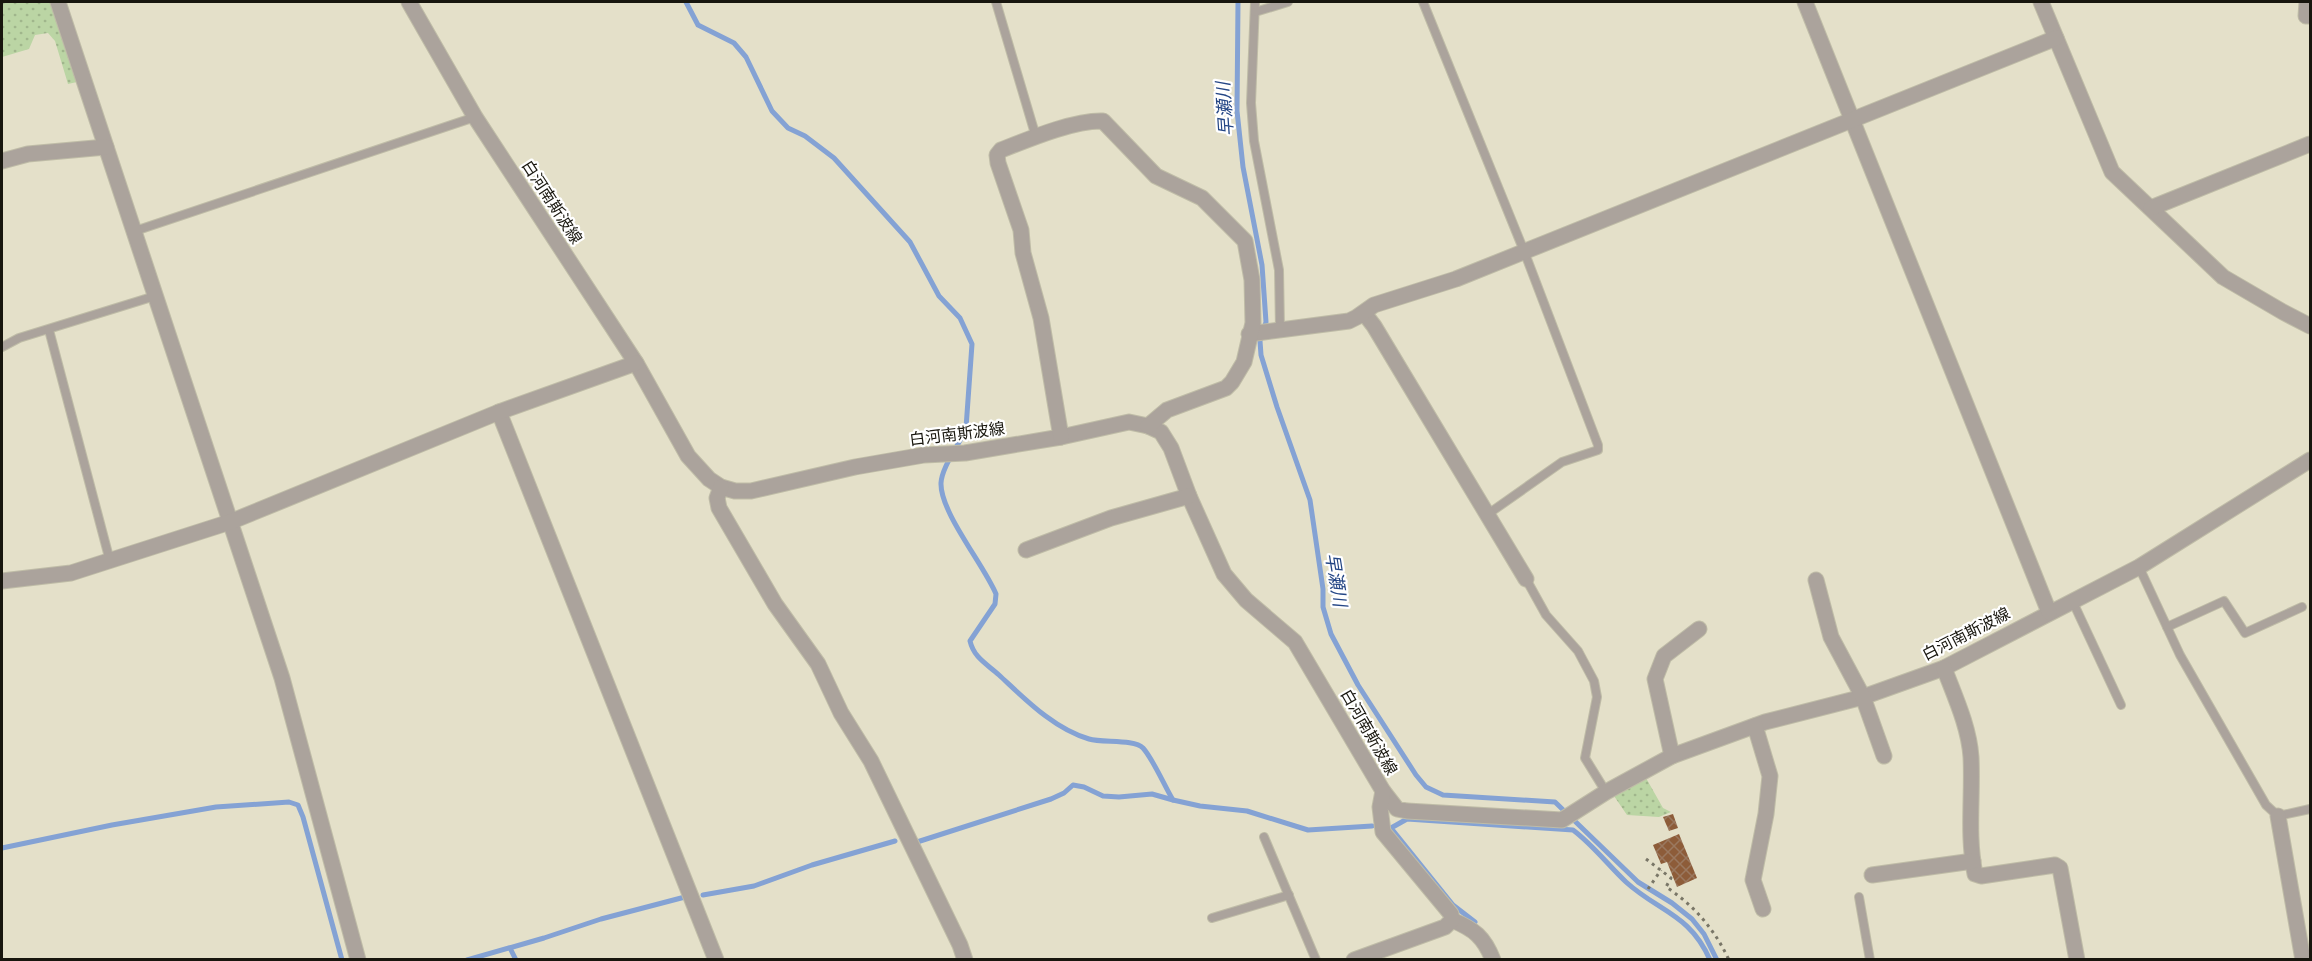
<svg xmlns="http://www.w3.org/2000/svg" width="2312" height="961" font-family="Helvetica,'Noto Sans JP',sans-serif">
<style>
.grass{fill:url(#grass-dots)}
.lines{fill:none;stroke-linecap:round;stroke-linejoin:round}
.stream{stroke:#84a2d4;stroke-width:5}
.building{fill:url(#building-cross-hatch)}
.service-casing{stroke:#bfbca7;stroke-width:10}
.minor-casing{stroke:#bfbca7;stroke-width:17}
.path{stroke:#797667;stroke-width:3;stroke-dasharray:3 4.5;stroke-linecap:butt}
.service{stroke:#aba39c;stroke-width:8}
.minor{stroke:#aba39c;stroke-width:15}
.labels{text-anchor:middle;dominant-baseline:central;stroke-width:4.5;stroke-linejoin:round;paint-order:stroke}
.street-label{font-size:16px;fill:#18160e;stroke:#fff}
.water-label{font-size:18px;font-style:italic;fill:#244685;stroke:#fff}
</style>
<defs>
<pattern id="grass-dots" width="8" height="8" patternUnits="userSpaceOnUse" patternTransform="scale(1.5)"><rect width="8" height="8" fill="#bbd5a4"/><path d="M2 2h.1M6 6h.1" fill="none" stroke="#a0b68c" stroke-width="1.8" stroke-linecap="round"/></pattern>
<pattern id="building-cross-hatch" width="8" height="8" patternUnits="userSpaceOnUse" patternTransform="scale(1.5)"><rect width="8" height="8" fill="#8d5c39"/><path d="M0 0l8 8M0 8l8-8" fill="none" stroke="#9a785f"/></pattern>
</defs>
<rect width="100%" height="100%" fill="#e4e0c9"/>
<g class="grass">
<polygon points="2,2 50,2 77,82 68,84 55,41 48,33 35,35 29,49 2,57"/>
<polygon points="1646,778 1663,808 1671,812 1659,817 1627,815 1614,796"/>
</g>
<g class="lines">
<g class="stream">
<path d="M686,2L698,25L734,43L746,57L772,111L788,128L805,136L834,158L910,242L939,296L960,318L972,344L966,428C960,444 942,466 941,483C940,512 984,565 996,594L995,604L970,641C974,658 987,664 999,675C1025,699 1054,729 1089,739C1103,743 1134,739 1143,748C1153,759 1165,787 1173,800L1200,806L1247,811L1308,830L1372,826"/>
<polyline points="1238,2 1237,111 1243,167 1262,265 1266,322 1260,341 1261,355 1277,407 1310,500 1323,589 1323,607 1331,634 1358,685 1416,775 1426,787 1443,795 1555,802 1638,882 1672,903 1692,919 1704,934 1717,960"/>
<polyline points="917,842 1051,799 1064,793 1073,785 1084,787 1103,796 1119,797 1152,794 1173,800"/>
<polyline points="2,848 112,825 216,807 289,802 298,805 303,817 342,960"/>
<polyline points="703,895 754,886 812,865 895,841"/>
<path d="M1475,922L1453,905L1391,828L1407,819L1573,830C1593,845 1608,865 1626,882C1659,912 1690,914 1710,960"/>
<polyline points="510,948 516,960"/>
<polyline points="467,960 544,938 601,919 685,897"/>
</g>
</g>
<g class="building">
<polygon points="1673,814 1678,828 1669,831 1663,817"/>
<polygon points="1679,834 1697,878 1677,887 1667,862 1661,864 1653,845"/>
</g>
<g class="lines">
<g class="service-casing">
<g id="service">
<polyline points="996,2 1036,137"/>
<polyline points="1255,2 1251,103 1254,141 1279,270 1280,330"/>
<polyline points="1423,2 1524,251 1598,445 1598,450 1562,462 1488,514"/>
<polyline points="1255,12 1288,2"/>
<polyline points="135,231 475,117"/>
<polyline points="49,330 110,561"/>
<polyline points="2,347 19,338 155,296"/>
<polyline points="2139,567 2180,655 2266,805 2278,816 2310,809"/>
<polyline points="1526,579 1546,615 1578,651 1594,681 1597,697 1585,758 1606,792"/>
<polyline points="2072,600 2121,705"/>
<polyline points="2167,627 2224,601 2245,633 2302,607"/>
<polyline points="1264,837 1316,960"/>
<polyline points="1859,897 1870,960"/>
<polyline points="1212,918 1289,895"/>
</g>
</g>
<g class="minor-casing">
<g id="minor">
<polyline points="58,2 282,678 358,960"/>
<polyline points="409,2 475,117 636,363 688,456 709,479 721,487 735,491 751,491 855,467 924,455 965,453 1061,437 1129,422 1148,426 1161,432 1171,448 1189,496 1224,574 1246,600 1295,642 1383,791 1397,809 1407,811 1562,820 1606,792 1672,756 1765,722 1863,697 1944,668 2139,567 2310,460"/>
<polyline points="1805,2 2049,612"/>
<polyline points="2041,2 2112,172 2223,277 2283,312 2310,326"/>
<polyline points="2307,2 2306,16 2310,16"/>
<polyline points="2,161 28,154 106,147"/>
<polyline points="2151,208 2310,144"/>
<polyline points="1364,313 1374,326 1526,579"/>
<polyline points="1249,334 1349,321 1357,317 1374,305 1456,279 2056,38"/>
<polyline points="499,412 716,960"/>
<path d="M1061,437L1041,318L1023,253L1021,230L998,163L997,155L1001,150C1029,139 1074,120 1103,121L1156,176L1202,198L1245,241L1252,280L1253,323L1244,362L1232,382L1226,388L1167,410L1148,426"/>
<polyline points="721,487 717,498 719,508 775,604 818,664 841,713 871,761 960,945 965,960"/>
<polyline points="1026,550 1111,518 1189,496"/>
<polyline points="1816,580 1831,637 1863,697 1884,756"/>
<polyline points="2,581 71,573 230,522 499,412 636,363"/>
<path d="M1944,668C1955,697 1969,727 1971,757C1973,796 1967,835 1975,874L1981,876L2055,865L2060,868L2077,960"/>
<polyline points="1755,726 1770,776 1766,814 1753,880 1763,909"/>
<polyline points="1672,756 1655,679 1664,656 1699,629"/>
<polyline points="2278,816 2303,960"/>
<polyline points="1872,875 1973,861"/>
<path d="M1452,920C1474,929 1484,937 1493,960"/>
<polyline points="1354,960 1445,927 1452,920 1451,914 1383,832 1380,807 1383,791"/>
</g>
</g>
<g class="path">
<path d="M1646,859L1671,878L1666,887C1694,905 1715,930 1729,960"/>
<polyline points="1648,889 1661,870"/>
</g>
<use href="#service" class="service"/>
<use href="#minor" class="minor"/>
</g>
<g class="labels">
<g class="street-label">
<text transform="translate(552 202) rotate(57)">白河南斯波線</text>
<text transform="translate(957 434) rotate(-7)">白河南斯波線</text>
<text transform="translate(1966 634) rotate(-27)">白河南斯波線</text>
<text transform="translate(1369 732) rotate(60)">白河南斯波線</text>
</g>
<g class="water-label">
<text transform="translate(1225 109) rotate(-94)">早瀬川</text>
<text transform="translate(1336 580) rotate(81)">早瀬川</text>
</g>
</g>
<rect width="2312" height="961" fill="none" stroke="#18160e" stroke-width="6"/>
</svg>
